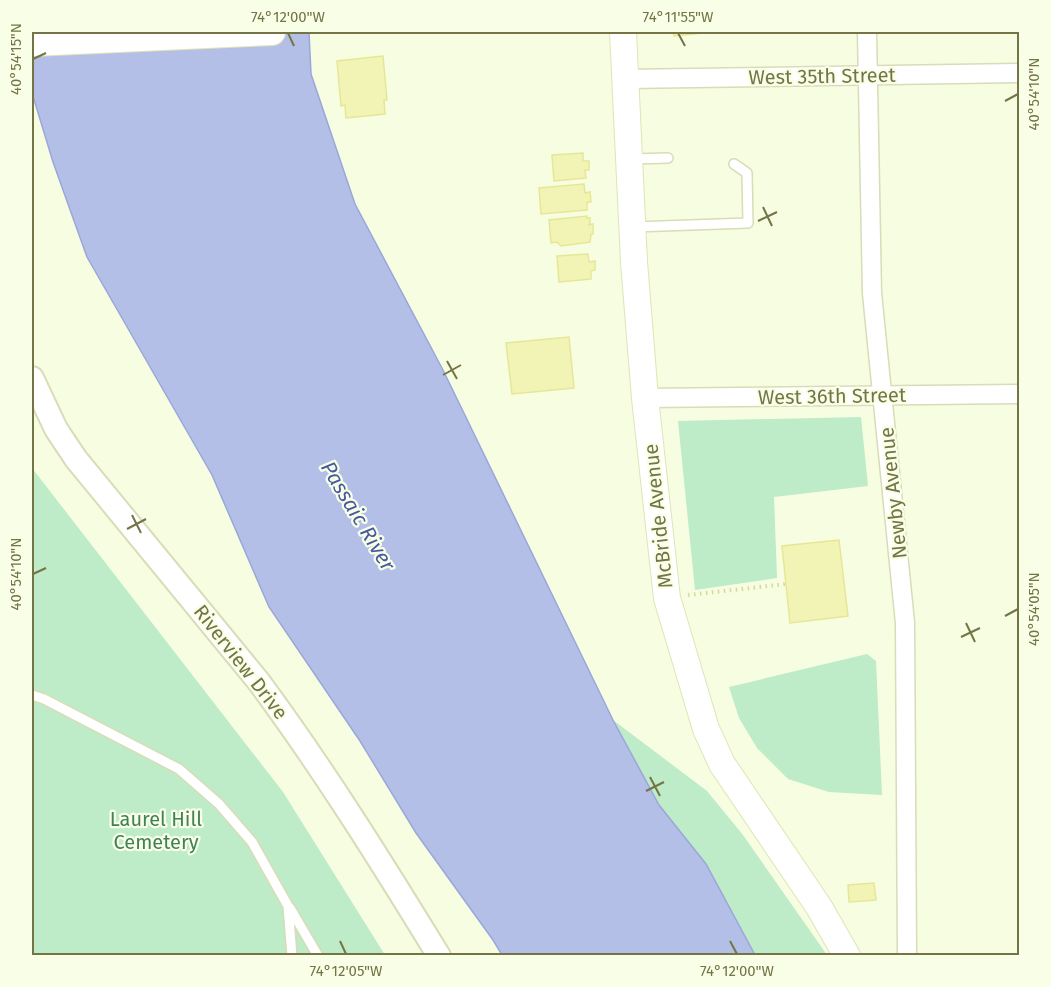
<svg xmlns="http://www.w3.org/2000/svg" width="1051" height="987" font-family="'Fira Sans',sans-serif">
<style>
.green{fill:#beebc8}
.water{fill:#b4bfe7;stroke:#9aa7d9;stroke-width:1.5}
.building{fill:#f2f4b6;stroke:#e6e796;stroke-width:1.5}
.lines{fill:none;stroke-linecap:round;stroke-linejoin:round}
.service-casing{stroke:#d9dcb7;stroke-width:12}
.minor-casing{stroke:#d9dcb7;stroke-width:21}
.tertiary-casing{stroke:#d9dcb7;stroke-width:26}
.secondary-casing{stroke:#e0e4b6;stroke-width:28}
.path{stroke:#d7d89a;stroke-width:4;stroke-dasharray:1.5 4.5;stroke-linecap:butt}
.service{stroke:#fff;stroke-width:9}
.minor{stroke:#fff;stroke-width:18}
.tertiary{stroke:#fff;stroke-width:22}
.secondary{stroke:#fff;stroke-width:26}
.ticks{fill:none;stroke:#757446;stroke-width:2}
.labels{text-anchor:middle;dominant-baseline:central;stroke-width:4.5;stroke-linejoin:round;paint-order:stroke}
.street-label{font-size:20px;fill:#757446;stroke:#f9ffe7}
.park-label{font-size:20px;fill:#408156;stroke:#f9ffe7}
.water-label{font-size:21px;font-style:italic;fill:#47599f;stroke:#f9ffe7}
.neatline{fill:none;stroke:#757446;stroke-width:2}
.ticks-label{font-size:15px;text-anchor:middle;fill:#757446}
</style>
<rect width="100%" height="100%" fill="#f6fde0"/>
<g class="green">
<polygon points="861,417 868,486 774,497 777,578 695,590 678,421"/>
<polygon points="32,468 283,792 385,955 32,955"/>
<polygon points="867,654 876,661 882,795 829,792 788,779 757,748 739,718 729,687"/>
<polygon points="613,720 707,791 743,835 827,955 755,955 706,864 659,805"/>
</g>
<polygon class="water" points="32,32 309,32 311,74 355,204 443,370 613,720 659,805 706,864 755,955 502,955 493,940 416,833 360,741 269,607 212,475 87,257 53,162 32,93"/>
<g class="building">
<polygon points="673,32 702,32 702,33 674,36"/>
<polygon points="383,56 387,100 384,100 385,114 346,118 345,105 341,106 337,61"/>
<polygon points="583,153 583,161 589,161 589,170 585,170 586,178 554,181 552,155"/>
<polygon points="584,184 585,193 590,192 591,202 587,202 587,210 541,214 539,188"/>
<polygon points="587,216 587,218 590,218 590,224 588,225 593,224 593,234 591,234 590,242 561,246 557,242 551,243 549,220"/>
<polygon points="588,254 589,262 595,261 595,270 591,271 591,279 559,282 557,256"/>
<polygon points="569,337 574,388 512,394 506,343"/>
<polygon points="839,540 848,616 790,623 782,546"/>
<polygon points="874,883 876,900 849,902 848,885"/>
</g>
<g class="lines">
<g class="service-casing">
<g id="service">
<polyline points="631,159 668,158"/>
<polyline points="633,227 748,223 747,173 734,164"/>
<polyline points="32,695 44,699 179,769 219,804 252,842 288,906 292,956"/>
<polyline points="290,908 318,956"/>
</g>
</g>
<g class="minor-casing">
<g id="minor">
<polyline points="867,32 872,293 905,623 907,956"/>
<polyline points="625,79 1020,73"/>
<polyline points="645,398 1020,394"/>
</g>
</g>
<g class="tertiary-casing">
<path id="tertiary" d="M32,378L56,429L76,459L259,682C324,770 382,863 439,956"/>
</g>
<g class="secondary-casing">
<g id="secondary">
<polyline points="623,32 634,262 645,398 667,598 706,729 722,764 819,907 847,956"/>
<polyline points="32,43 272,32"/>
</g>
</g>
<polyline class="path" points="688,595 786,584"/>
<use href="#service" class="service"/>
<use href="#minor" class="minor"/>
<use href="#tertiary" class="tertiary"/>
<use href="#secondary" class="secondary"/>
</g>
<path class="ticks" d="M288,33L294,46M678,33L685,46M33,59L46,53M1005,101L1018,94M763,207L772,226M758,221L777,212M447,361L457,379M443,375L461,365M132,515L141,533M127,529L146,519M33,574L46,568M1005,616L1018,609M966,623L975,642M961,637L980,628M650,777L660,796M646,791L664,782M340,941L346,954M730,941L737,954"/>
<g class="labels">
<g class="street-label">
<text transform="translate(822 76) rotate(-1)">West 35th Street</text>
<text transform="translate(832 396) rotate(-1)">West 36th Street</text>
<text transform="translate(893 493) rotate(-96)">Newby Avenue</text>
<text transform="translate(658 516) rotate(-96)">McBride Avenue</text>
<text transform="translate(241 662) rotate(52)">Riverview Drive</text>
</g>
<g class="park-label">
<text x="156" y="819">Laurel Hill<tspan x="156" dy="23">Cemetery</tspan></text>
</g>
<g class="water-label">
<text transform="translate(358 516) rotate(59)">Passaic River</text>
</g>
</g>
<rect width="1051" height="987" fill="none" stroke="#f9ffe7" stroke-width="66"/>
<rect x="33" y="33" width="985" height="921" class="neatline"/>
<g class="ticks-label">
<text x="288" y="22">74°12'00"W</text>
<text x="678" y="22">74°11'55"W</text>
<text transform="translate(16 59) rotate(-90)" y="5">40°54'15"N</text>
<text transform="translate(1034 94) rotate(-90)" y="5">40°54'10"N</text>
<text transform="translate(16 574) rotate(-90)" y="5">40°54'10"N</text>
<text transform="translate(1034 609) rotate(-90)" y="5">40°54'05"N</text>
<text x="346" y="976">74°12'05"W</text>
<text x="737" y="976">74°12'00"W</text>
</g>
</svg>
